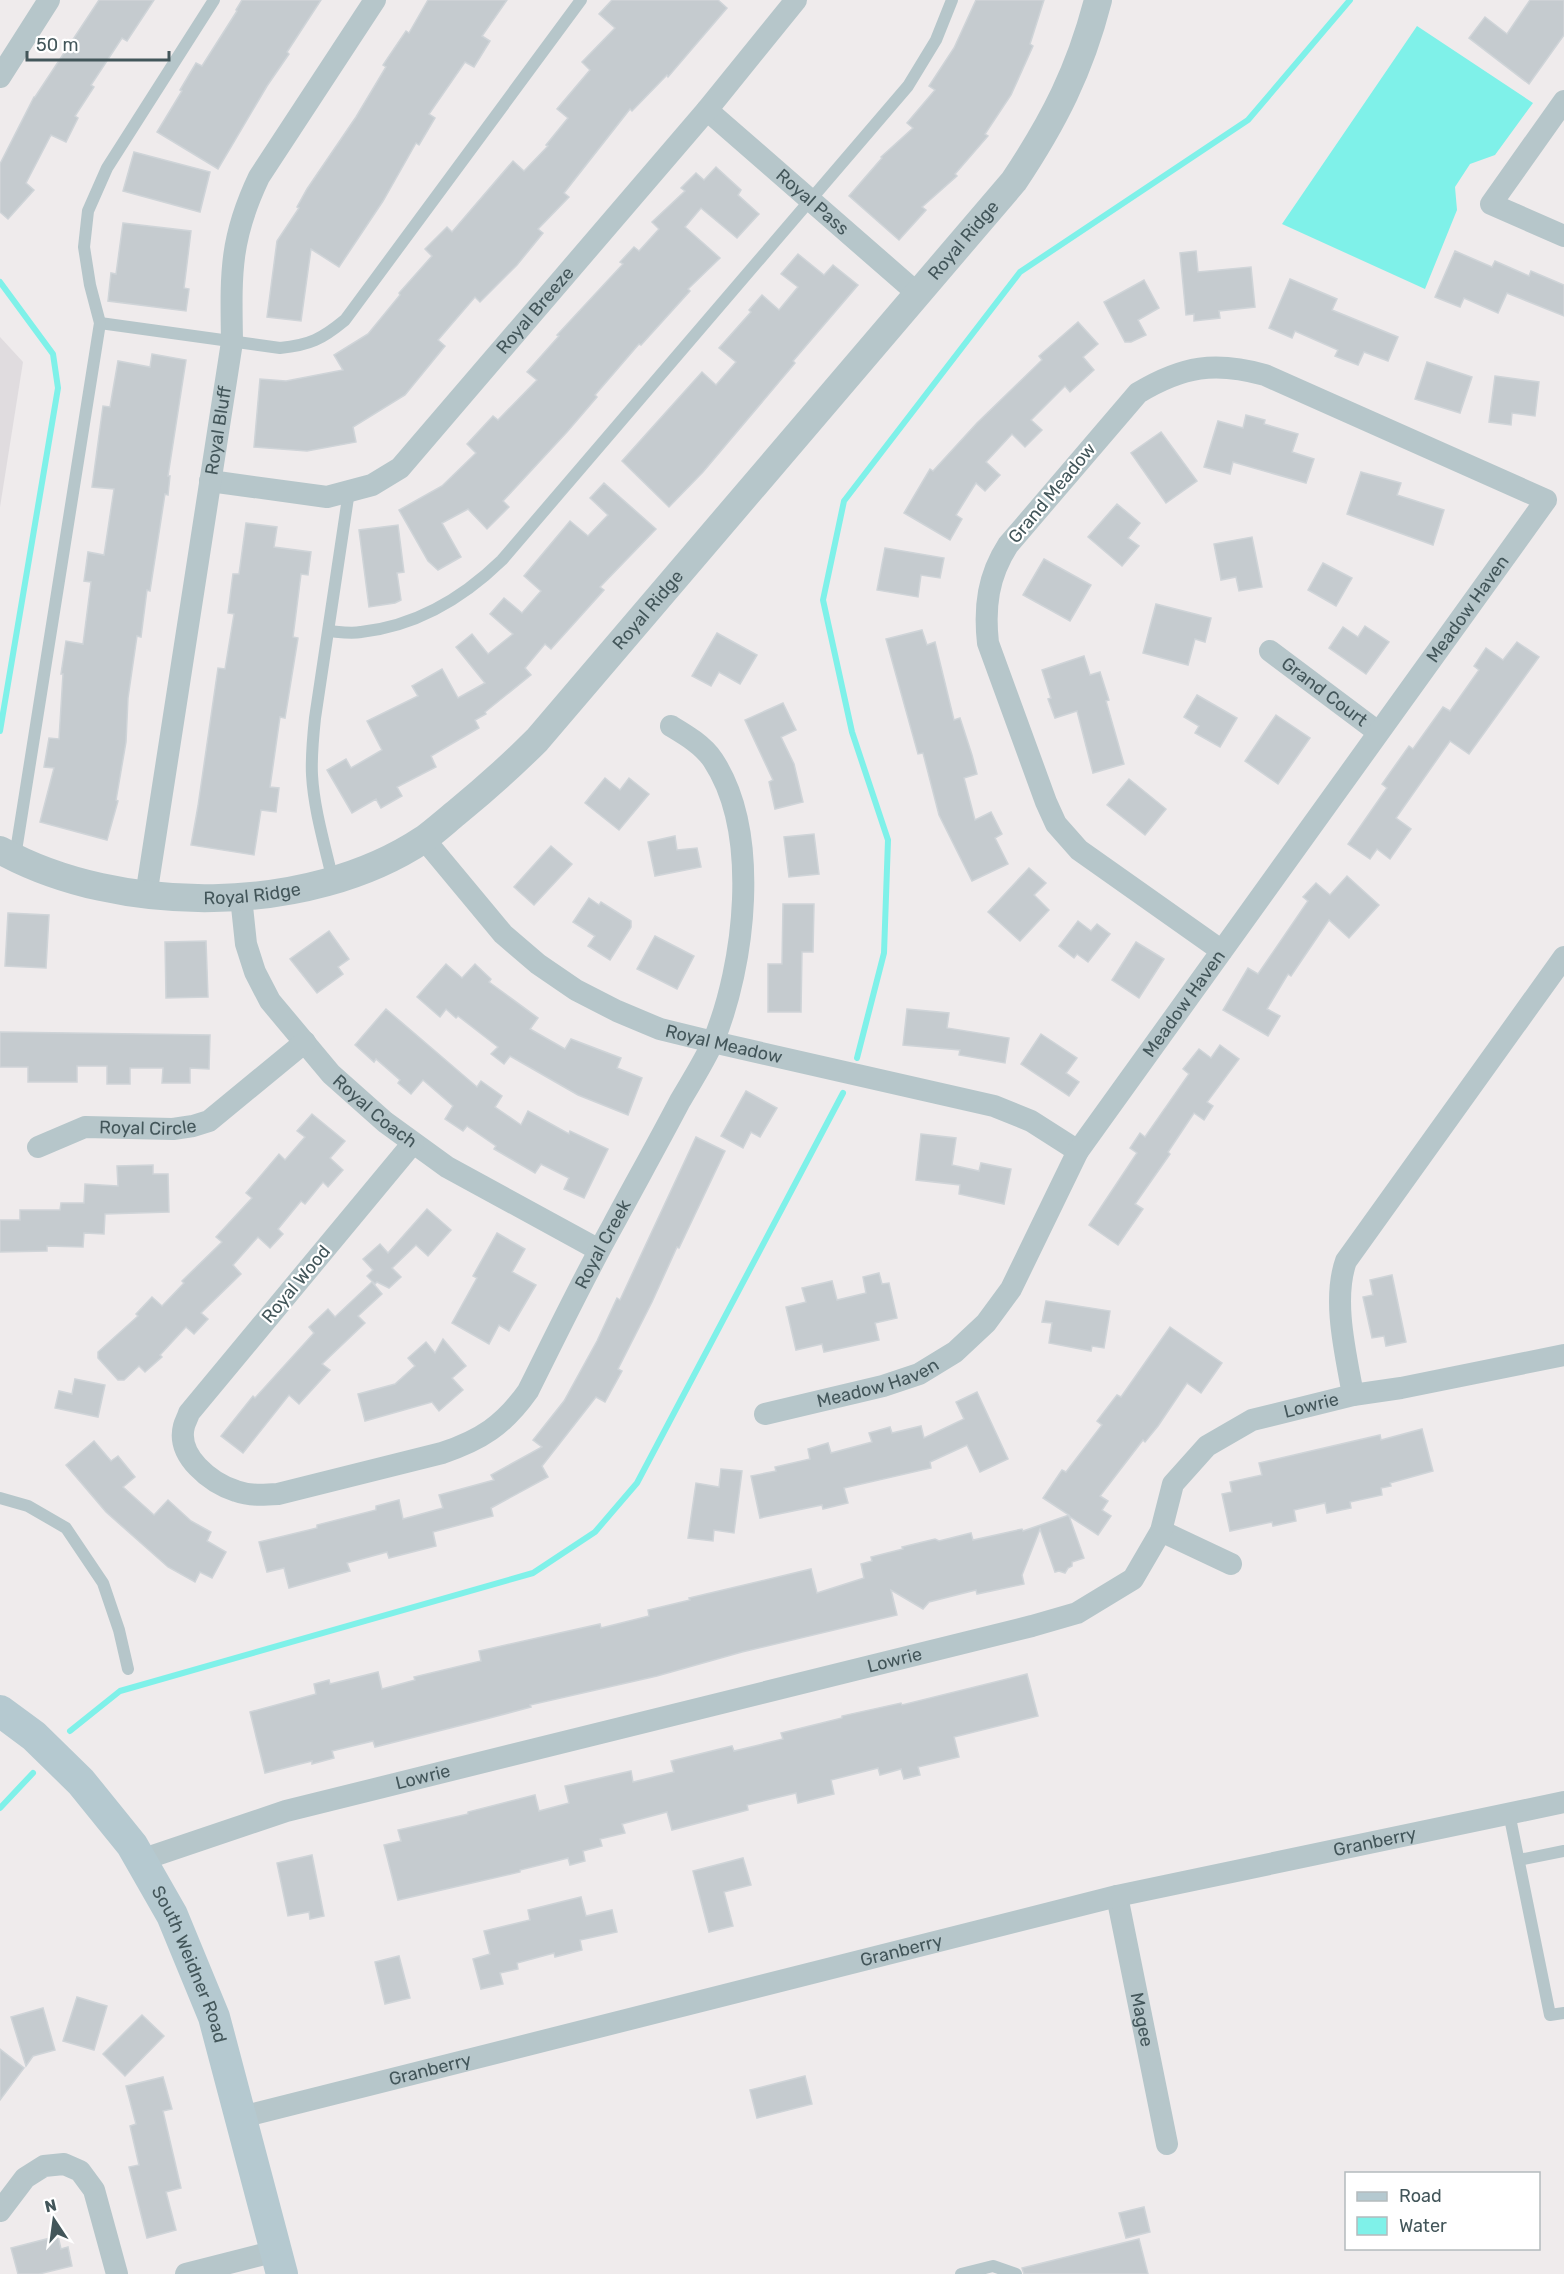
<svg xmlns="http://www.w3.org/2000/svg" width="1564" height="2274" font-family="Rubik,sans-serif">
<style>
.education{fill:#e0dcdf}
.water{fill:#7ff1e9}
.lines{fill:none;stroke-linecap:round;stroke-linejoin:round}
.stream{stroke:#7ff1e9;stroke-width:6}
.building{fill:#c5cbcf;stroke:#cfd4d8;stroke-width:1.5}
.service{stroke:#b6c6ca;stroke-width:12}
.minor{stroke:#b6c6ca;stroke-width:22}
.tertiary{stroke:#b6c6ca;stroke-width:28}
.secondary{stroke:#b5c9d0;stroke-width:32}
.labels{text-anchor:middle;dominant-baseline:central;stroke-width:4.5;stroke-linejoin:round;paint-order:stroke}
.street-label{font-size:18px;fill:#43565a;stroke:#fff}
</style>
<rect width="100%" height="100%" fill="#efebec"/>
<polygon class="education" points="0,337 23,362 0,507"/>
<polygon class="water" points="1417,26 1533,103 1495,155 1470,164 1455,187 1457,210 1425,289 1282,224"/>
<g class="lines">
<g class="stream">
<polyline points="0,282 53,354 58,388 0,731"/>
<polyline points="857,1058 884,953 888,840 852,732 823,600 844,501 1020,272 1248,120 1350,0"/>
<polyline points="70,1731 120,1691 533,1573 595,1532 637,1483 843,1093"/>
<polyline points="0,1808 33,1773"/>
</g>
</g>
<g class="building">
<polygon points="99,0 154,0 127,41 122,38 91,85 94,87 75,116 78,118 66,142 51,135 26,183 34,190 8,219 0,212 0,164 34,97 35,97"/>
<polygon points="242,0 321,0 287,52 289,54 267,86 218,169 157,132 182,91 180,90 196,63 202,66 237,11 236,10"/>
<polygon points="428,0 507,0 482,36 490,41 474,67 465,62 429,114 435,118 419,145 416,143 383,201 339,267 311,249 301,321 267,317 277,241 299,208 297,207 307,189 356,117 386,67 383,65 406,31 409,33"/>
<polygon points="612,0 718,0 727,8 668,77 667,75 632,111 630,109 564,193 569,197 538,229 543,233 517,265 480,302 475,297 438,340 445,346 405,395 353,427 356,442 307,451 254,447 260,379 286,381 343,370 334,355 368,334 400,295 399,293 432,256 425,249 447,227 452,232 513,161 524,171 548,146 546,145 568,118 557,109 590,70 582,62 615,28 599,14"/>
<polygon points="976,0 1044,0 1030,44 1033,46 1011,95 985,134 988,136 955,174 957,176 922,207 926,210 899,240 849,196 882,158 881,157 913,128 907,123 935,90 929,86 954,48"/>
<polygon points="1530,0 1564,0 1564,35 1529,84 1469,38 1485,17 1507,34"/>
<polygon points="134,152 210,172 200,212 123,191"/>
<polygon points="716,167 741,190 738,195 759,214 737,238 701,208 685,227 720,258 688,289 690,291 641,345 639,344 595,395 597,397 567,432 503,501 509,507 487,529 468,509 442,523 461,557 438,570 428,561 399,510 442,486 476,453 467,444 493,416 498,420 537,380 527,372 559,336 557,335 623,264 620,262 634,247 639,251 659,229 652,222 685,191 681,188 696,173 704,180"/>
<polygon points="123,223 191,231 184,288 189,289 186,311 108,301 111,273 116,274"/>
<polygon points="1196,251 1198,272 1251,267 1255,307 1219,311 1220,318 1194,321 1194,314 1186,315 1180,253"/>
<polygon points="1455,251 1492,267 1495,261 1529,276 1531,271 1564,285 1564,316 1507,293 1498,313 1464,298 1460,307 1435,297"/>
<polygon points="798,254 824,275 833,265 858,285 793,361 795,363 703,472 669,507 622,461 702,372 716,385 736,362 719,348 751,312 749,310 762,295 779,310 798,287 781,274"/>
<polygon points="1290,279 1337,299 1332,310 1398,337 1388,361 1364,352 1358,365 1335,356 1338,350 1295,331 1292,338 1269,328"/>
<polygon points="1144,280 1159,308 1138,320 1146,335 1131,342 1125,342 1104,302"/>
<polygon points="1078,322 1098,344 1083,357 1094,370 1070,392 1065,386 1031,420 1042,430 1025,447 1012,434 986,462 1000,475 985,491 976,483 956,515 962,519 950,540 904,513 930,469 933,471 977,423 1042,360 1039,356"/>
<polygon points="152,354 186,360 168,476 170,476 168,495 165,494 150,591 147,590 141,637 137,636 128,698 126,742 116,800 118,801 107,840 40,822 54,768 44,767 49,738 59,739 63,674 61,674 66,641 83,644 91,582 84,581 88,552 104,555 114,489 92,487 103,406 110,407 118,361 150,367"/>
<polygon points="1427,362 1472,377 1460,413 1415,399"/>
<polygon points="1495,376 1539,382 1535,416 1512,413 1511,425 1489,422"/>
<polygon points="1246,415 1265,420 1264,424 1298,434 1292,452 1314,459 1306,483 1233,462 1230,474 1204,467 1218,421 1243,428"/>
<polygon points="1161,432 1197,481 1166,503 1131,453"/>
<polygon points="1361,472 1401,483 1397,495 1444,510 1433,545 1347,514"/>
<polygon points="604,483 656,529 600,587 604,590 551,649 545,644 525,668 531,675 485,712 486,714 475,720 479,728 431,756 436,767 397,787 402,796 381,808 376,799 352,813 327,770 346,759 351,768 382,750 367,721 418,696 412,686 442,669 458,698 485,683 456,647 472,634 488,654 513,634 490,614 504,598 522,613 541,591 524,576 570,521 588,536 608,515 590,498"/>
<polygon points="1117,504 1140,523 1128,538 1139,546 1122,566 1088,537"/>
<polygon points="246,523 277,527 274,547 311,552 308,575 301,574 293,637 298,638 285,718 280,717 270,787 279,788 276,812 261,810 254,855 191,845 198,806 218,668 225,669 234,614 228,613 233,574 239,574"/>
<polygon points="398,525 404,572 397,573 401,600 395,603 369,607 359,530"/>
<polygon points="1252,537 1262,587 1239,591 1236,577 1221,580 1214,544"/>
<polygon points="885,548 944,558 940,578 921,575 918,597 877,590"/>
<polygon points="1044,559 1091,585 1070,621 1023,595"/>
<polygon points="1323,563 1352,578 1336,606 1308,590"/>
<polygon points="1156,604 1211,618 1205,642 1195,639 1188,665 1143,653"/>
<polygon points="1365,626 1389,642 1366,674 1329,648 1343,627 1358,637"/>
<polygon points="922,630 927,645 935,642 954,720 960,718 972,755 977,774 964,778 975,820 991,812 1002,834 995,838 1008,864 972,881 939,815 923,753 918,754 886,639"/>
<polygon points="717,633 757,655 740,684 719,672 711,686 692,676"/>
<polygon points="1517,642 1539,657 1469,754 1450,741 1396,818 1411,829 1390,859 1377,849 1370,859 1348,844 1387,788 1382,784 1409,746 1413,749 1443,707 1450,711 1479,670 1474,666 1486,648 1503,660"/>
<polygon points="1084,656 1090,675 1100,672 1109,700 1106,701 1124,764 1093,773 1077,711 1055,718 1048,699 1051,698 1042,670"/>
<polygon points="1197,695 1237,718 1220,747 1195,733 1199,726 1184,717"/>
<polygon points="783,703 796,730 781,737 794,764 803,802 775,809 769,782 773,780 745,720"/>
<polygon points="1276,715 1310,738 1278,784 1245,761"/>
<polygon points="605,778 620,790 629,778 649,794 619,830 585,803"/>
<polygon points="1129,779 1166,809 1145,835 1107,805"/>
<polygon points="814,834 819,874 789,877 784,837"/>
<polygon points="675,836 677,850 697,848 701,867 655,876 648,842"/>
<polygon points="551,846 572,864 534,905 514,887"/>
<polygon points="1029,868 1046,883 1034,895 1049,910 1020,941 988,912"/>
<polygon points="1347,876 1379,905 1349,938 1329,920 1291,976 1288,974 1267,1009 1280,1016 1268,1036 1223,1010 1248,968 1258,974 1308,901 1303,897 1316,883 1330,895"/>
<polygon points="589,898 599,905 601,902 631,921 631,927 610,960 588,946 595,936 573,922"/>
<polygon points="783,904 814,904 813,952 802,952 801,1012 768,1012 768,964 782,964"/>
<polygon points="8,913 49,915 46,968 5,966"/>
<polygon points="1078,921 1091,931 1097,924 1110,934 1088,962 1077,954 1074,958 1059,946"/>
<polygon points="329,931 349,959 338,967 343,974 317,993 290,959"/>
<polygon points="655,936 694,956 677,989 637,969"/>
<polygon points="206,941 208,997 166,998 165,942"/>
<polygon points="1136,942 1164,959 1139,998 1112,980"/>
<polygon points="446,964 462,978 475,964 491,979 489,982 538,1018 530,1029 565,1049 571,1039 621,1058 617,1068 642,1078 628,1115 578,1095 510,1056 504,1064 491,1054 498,1047 458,1016 456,1018 446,1009 440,1017 417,997"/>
<polygon points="386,1009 477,1087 481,1081 502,1096 495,1107 521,1125 528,1111 569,1134 570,1131 608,1149 584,1198 564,1189 569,1178 541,1164 535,1173 494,1149 496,1146 467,1126 463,1131 445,1119 453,1106 423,1080 411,1094 398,1083 400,1080 376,1059 374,1062 355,1045"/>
<polygon points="907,1009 949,1013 947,1028 1009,1038 1005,1063 959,1055 960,1050 903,1045"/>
<polygon points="0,1032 210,1035 209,1069 190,1068 190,1083 162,1083 163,1068 130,1068 130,1084 107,1084 107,1066 77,1066 77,1082 28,1082 28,1067 0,1067"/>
<polygon points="1041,1034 1077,1058 1066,1073 1079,1082 1069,1096 1021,1064"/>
<polygon points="1220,1045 1239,1059 1207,1102 1213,1106 1204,1120 1194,1113 1168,1152 1170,1154 1135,1204 1143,1209 1118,1245 1089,1225 1137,1153 1130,1148 1140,1133 1145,1137 1189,1074 1183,1069 1199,1049 1211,1058"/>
<polygon points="746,1091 777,1108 760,1137 751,1132 743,1148 721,1136"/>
<polygon points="312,1114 345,1141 330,1158 343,1170 328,1187 323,1182 305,1204 301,1201 278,1229 283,1234 270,1248 258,1237 233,1265 241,1274 201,1313 208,1319 194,1334 186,1327 160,1355 162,1357 145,1372 139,1366 124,1380 118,1380 98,1358 98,1352 138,1316 136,1314 152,1297 162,1306 184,1283 182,1281 222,1242 216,1237 252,1198 246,1193 279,1154 285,1160 305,1137 297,1131"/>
<polygon points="921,1134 956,1138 952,1165 979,1171 981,1163 1011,1169 1004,1204 959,1194 960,1185 916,1180"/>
<polygon points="696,1137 725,1151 679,1248 677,1247 652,1302 618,1369 622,1371 605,1402 596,1397 542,1466 548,1477 491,1508 493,1516 433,1532 436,1546 389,1558 387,1552 347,1563 350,1571 289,1588 284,1568 267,1572 259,1542 317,1528 317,1525 376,1510 376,1506 399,1500 403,1519 443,1508 439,1495 494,1480 491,1475 542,1447 533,1440 564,1401 597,1341 617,1298 620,1300"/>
<polygon points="153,1165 153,1174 168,1174 169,1212 105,1214 104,1234 84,1233 83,1247 47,1246 47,1251 0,1252 0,1220 20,1220 20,1210 60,1210 61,1203 84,1203 85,1184 118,1186 117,1166"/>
<polygon points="427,1209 451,1230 428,1256 416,1245 392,1268 401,1277 389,1288 377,1282 375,1284 367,1276 373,1270 363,1259 380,1244 388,1253"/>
<polygon points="497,1233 525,1249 512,1272 536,1285 509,1331 499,1325 489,1344 452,1323 477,1278 473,1276"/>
<polygon points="879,1273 882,1284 889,1283 897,1318 875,1323 879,1340 824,1352 822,1344 796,1350 786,1307 806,1302 802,1288 832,1281 837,1300 866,1293 863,1277"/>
<polygon points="1392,1275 1406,1342 1386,1346 1384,1336 1372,1338 1363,1297 1373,1295 1370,1280"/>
<polygon points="372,1282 382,1294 358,1316 365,1323 322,1364 330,1370 299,1404 289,1395 243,1453 221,1436 253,1396 255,1398 314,1333 309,1327 328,1309 335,1317"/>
<polygon points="1046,1301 1110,1311 1104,1348 1092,1346 1091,1351 1049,1343 1052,1323 1042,1322"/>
<polygon points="1170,1327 1222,1363 1201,1393 1187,1383 1158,1426 1145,1442 1143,1440 1100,1496 1108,1501 1102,1510 1111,1516 1098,1535 1069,1516 1084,1558 1072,1562 1072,1566 1068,1568 1065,1573 1059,1571 1055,1572 1040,1529 1022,1575 1024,1584 977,1594 976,1590 929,1602 923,1609 891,1590 897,1615 742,1652 657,1676 530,1705 531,1707 486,1719 375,1747 373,1741 332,1751 334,1758 312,1764 312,1761 265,1773 250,1712 316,1694 314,1684 329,1680 330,1684 378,1672 382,1689 415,1680 414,1677 481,1661 479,1651 600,1624 601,1628 649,1616 648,1610 690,1600 689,1598 811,1569 817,1593 864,1578 861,1564 872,1561 871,1557 903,1549 902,1547 935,1539 939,1541 971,1533 973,1540 1022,1529 1023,1531 1069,1515 1043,1498 1062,1470 1066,1472 1102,1425 1097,1421 1117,1395 1121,1397"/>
<polygon points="443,1339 466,1366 452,1378 463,1390 439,1411 432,1402 365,1421 358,1394 395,1384 415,1366 408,1358 426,1342 435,1353"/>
<polygon points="75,1379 105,1385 98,1417 55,1408 59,1391 72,1394"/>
<polygon points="977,1392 1008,1459 980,1472 967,1445 930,1462 931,1468 844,1488 848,1503 823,1509 822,1505 760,1518 751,1476 776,1471 775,1467 810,1459 808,1449 828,1443 831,1453 872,1442 869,1433 890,1427 892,1433 921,1426 924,1438 964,1419 956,1402"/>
<polygon points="1422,1429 1433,1471 1390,1483 1391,1486 1381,1488 1382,1495 1350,1502 1351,1508 1327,1513 1325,1503 1294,1510 1296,1521 1273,1526 1272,1522 1230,1531 1222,1494 1232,1492 1230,1482 1262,1475 1259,1463 1380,1435 1381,1440"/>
<polygon points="94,1441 111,1461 118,1456 135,1477 123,1487 154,1515 168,1500 191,1521 211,1532 207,1541 226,1552 212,1578 200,1572 195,1582 168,1567 106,1512 66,1465"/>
<polygon points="721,1469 742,1471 734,1533 714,1530 713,1541 688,1538 696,1483 719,1487"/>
<polygon points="1027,1674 1038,1716 954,1737 959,1757 918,1767 920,1775 904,1779 901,1769 880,1775 878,1768 831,1780 834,1794 798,1803 796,1793 747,1805 748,1810 672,1830 667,1812 622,1824 625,1833 600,1839 602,1846 583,1851 585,1861 570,1865 568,1858 520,1870 520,1872 398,1900 384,1845 401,1841 398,1830 468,1814 468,1812 535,1795 539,1811 569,1803 565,1786 631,1771 633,1782 674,1772 671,1761 732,1746 734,1751 783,1739 781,1733 842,1718 842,1716 901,1703 902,1705"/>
<polygon points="312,1855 324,1916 310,1919 309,1912 288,1916 277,1863"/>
<polygon points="743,1858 751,1885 724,1892 733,1926 709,1932 693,1871"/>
<polygon points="581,1897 586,1916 612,1910 617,1932 580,1940 582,1950 555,1957 554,1953 517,1963 518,1969 500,1973 503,1984 481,1989 473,1959 490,1954 484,1931 530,1920 528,1910"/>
<polygon points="399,1956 410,1998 385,2004 375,1962"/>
<polygon points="77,1997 107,2006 94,2050 63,2041"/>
<polygon points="43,2008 55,2050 33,2056 26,2066 11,2017"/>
<polygon points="142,2015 164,2036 125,2076 103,2054"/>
<polygon points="0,2049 24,2068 0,2100"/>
<polygon points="805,2076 812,2104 757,2118 750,2090"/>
<polygon points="163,2077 172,2109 163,2111 181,2188 166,2192 176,2230 147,2238 129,2167 139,2165 130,2126 136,2124 126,2086"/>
<polygon points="1144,2207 1150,2232 1126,2238 1119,2213"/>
<polygon points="58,2236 61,2249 68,2247 72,2266 39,2274 18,2274 11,2248"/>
<polygon points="1139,2239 1148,2274 1024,2274 1022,2268"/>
</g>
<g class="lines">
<g class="service">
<path d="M100,323L280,348C310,345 322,339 345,320L581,0"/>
<path d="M329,631C340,632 351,634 361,632C416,626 464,597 502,560L908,86L936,40L952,0"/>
<polyline points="15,857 100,323 90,285 84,247 88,211 107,168 214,0"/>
<path d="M333,881C325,846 314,810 312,775C311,756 313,737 315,718L349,491"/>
<polyline points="0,1498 28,1506 66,1528 103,1583 119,1630 128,1669"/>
<polyline points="1509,1813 1550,2015 1564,2013"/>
<polyline points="1519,1860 1564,1851"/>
<polyline points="961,2274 993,2266 1016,2274"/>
</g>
<g class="minor">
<polyline points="0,77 49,0"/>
<polyline points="1564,101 1491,204 1564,236"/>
<path id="s1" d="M707,110L918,294"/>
<path id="s2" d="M210,481L327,497L372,485L400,468L707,110L796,0"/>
<path id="s3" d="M1270,651L1378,732"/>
<path id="s4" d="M424,839L503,934L538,964L576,990L617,1011L660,1029L713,1042L994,1106L1031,1121L1078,1151"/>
<path id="s5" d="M146,896L232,342C231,275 229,240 259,177L375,0"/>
<path id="s6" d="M241,897L246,944L255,972L270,1001L331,1074L385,1122L447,1167L599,1250"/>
<path id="s7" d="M413,1143L189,1413C188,1417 185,1422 184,1426C176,1456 211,1483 236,1491C250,1496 264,1495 278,1494L442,1453C481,1440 504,1425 528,1391C556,1335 583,1279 613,1225C635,1184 658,1143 680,1101C691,1082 704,1062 713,1042C745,965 761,833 713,760C703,745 686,735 671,726"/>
<path id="s8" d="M38,1147L85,1127L173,1129L193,1126L209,1121L305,1042"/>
<path d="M1353,1395C1346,1355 1332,1300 1346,1261L1564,957"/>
<path id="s9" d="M765,1414L883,1386L919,1374L955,1352L986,1323L1011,1289L1078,1151L1546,500L1265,375C1215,361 1183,366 1138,393L1008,545C988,576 984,607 988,643L1046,802L1056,824L1079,850L1222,951"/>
<polyline points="1161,1531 1231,1564"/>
<path id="s10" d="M141,1860L286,1811L1032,1626L1077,1613L1133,1579L1161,1531L1173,1484L1207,1446L1252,1420L1353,1395L1401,1388L1564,1355"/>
<path id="s11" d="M1117,1896L1167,2144"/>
<path id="s12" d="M242,2117L1117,1896L1564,1802"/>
<polyline points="0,2211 25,2178 44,2166 64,2164 80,2171 94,2190 117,2274"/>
<polyline points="186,2274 276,2251"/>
</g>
<path class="tertiary" id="s13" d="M0,850C119,916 309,916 424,839C435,831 445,822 456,813C484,790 511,766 537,740L1014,181C1054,121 1080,70 1098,0"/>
<path class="secondary" id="s14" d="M0,1711L34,1736L81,1782L132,1845L172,1915L214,2017L282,2274"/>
</g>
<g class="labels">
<g class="street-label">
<text stroke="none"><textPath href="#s1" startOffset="140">Royal Pass</textPath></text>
<text stroke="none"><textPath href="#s13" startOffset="1250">Royal Ridge</textPath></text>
<text stroke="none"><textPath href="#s2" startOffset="405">Royal Breeze</textPath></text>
<text stroke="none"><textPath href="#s5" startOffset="471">Royal Bluff</textPath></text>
<text transform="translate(1052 493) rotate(-50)">Grand Meadow</text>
<text stroke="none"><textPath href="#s9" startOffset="1107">Meadow Haven</textPath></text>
<text stroke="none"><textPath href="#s13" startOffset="764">Royal Ridge</textPath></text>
<text stroke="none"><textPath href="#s3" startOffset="68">Grand Court</textPath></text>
<text stroke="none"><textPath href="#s13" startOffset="260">Royal Ridge</textPath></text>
<text stroke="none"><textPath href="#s9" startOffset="621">Meadow Haven</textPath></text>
<text stroke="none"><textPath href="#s4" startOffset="374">Royal Meadow</textPath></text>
<text stroke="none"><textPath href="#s6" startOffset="262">Royal Coach</textPath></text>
<text stroke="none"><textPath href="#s8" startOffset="114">Royal Circle</textPath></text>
<text stroke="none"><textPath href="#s7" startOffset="940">Royal Creek</textPath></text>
<text transform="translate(296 1284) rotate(-50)">Royal Wood</text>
<text stroke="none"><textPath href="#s9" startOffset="117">Meadow Haven</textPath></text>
<text stroke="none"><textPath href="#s10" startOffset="1302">Lowrie</textPath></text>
<text stroke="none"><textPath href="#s10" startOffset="780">Lowrie</textPath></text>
<text stroke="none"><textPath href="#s10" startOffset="294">Lowrie</textPath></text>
<text stroke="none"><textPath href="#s12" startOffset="1166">Granberry</textPath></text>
<text stroke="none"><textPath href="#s12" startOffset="680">Granberry</textPath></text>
<text stroke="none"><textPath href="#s14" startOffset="322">South Weidner Road</textPath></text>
<text stroke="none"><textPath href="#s11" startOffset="126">Magee</textPath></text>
<text stroke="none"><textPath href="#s12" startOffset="194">Granberry</textPath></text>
</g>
</g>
<rect x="1345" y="2172" width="195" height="78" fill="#ffffff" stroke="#b4bbbd" stroke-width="1.5"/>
<rect x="1357" y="2192" width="30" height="9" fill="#b5c9d0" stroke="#b4bbbd" stroke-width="1.5"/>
<text x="1399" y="2202" font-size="18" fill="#43565a">Road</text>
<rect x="1357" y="2217" width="30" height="18" fill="#7ff1e9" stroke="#b4bbbd" stroke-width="1.5"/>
<text x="1399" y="2232" font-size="18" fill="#43565a">Water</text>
<g transform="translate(54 2220) rotate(347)" stroke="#ffffff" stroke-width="4.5" paint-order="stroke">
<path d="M0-4.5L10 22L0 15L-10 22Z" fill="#43565a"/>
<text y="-9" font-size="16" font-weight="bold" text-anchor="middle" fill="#43565a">N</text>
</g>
<path d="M27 51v9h142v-9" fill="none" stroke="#43565a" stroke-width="3"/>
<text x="36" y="51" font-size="18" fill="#43565a" stroke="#ffffff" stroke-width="4.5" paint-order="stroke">50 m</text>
</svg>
